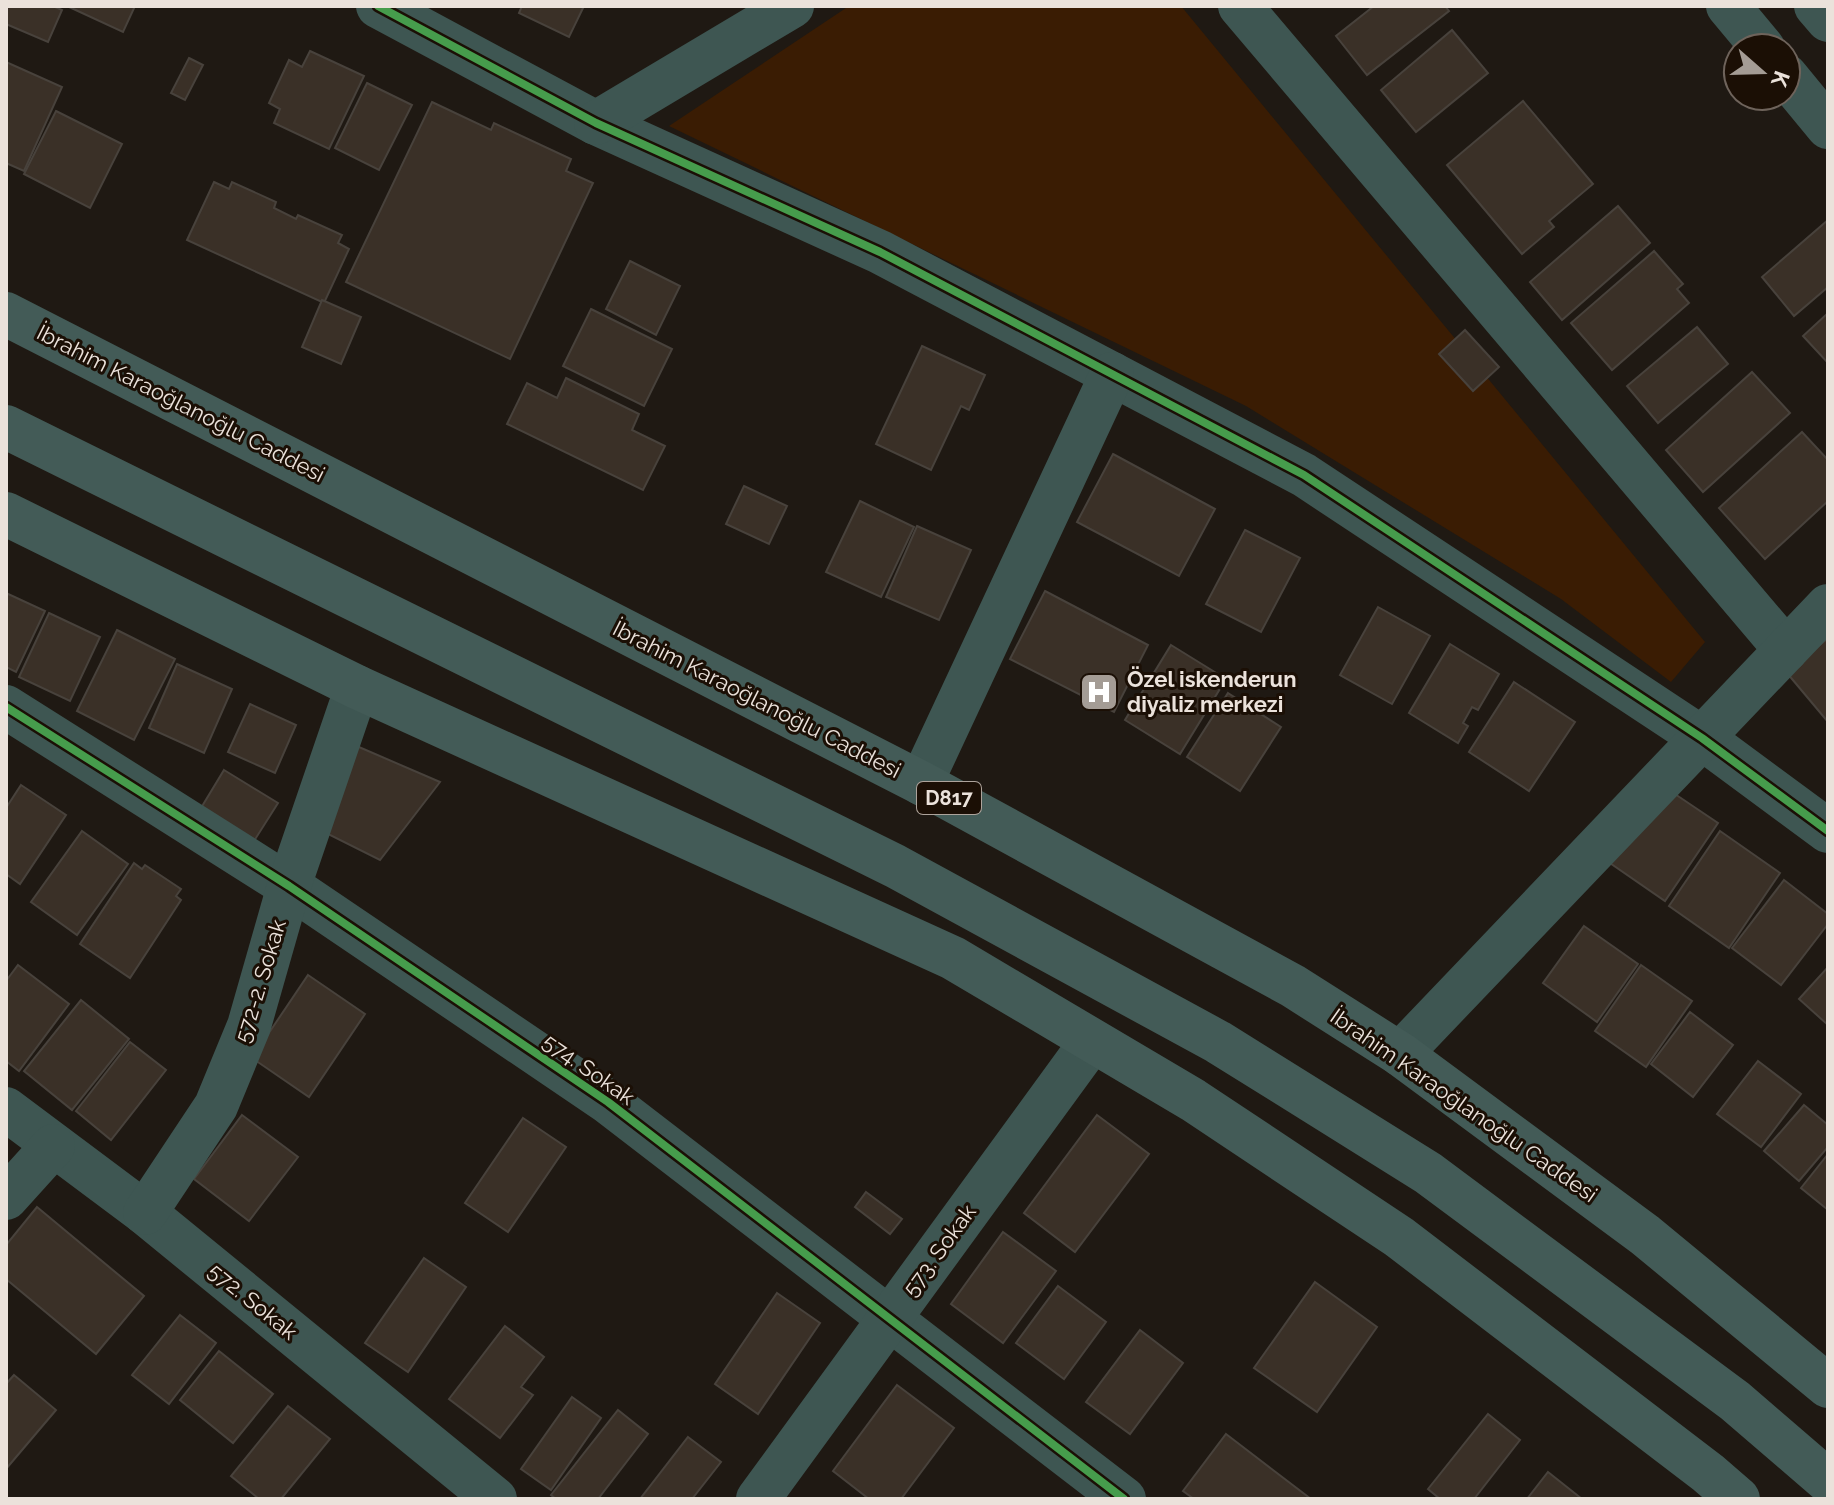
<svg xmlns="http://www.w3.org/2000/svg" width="1834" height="1505" font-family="Raleway,sans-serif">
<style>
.green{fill:#3a1c03}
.building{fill:#3a3027;stroke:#48423c;stroke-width:2}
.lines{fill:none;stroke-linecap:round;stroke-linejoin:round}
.minor{stroke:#3e5652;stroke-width:44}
.highway{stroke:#435b57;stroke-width:44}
.cycleway-casing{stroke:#1b0f05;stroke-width:13}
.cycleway{stroke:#469c4c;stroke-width:8}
.labels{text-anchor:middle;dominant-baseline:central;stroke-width:6;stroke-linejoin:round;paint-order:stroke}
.shield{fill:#1b0f05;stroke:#ada39b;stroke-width:2}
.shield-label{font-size:20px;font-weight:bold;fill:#ebe2db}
.street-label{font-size:22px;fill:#ebe2db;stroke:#1b0f05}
.poi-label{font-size:22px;font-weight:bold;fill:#ebe2db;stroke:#1b0f05;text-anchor:start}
</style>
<rect width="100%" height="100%" fill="#1f1913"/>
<polygon class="green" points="849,6 1181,6 1705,642 1671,682 1561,599 1246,406 669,126"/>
<g class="building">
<polygon points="6,6 53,6 62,10 48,42 6,24"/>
<polygon points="67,6 135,6 123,32"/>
<polygon points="522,6 584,6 569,37 519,13"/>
<polygon points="1374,6 1445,6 1449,11 1367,75 1336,36"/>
<polygon points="1452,30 1488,73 1416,132 1381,90"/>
<polygon points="310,51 364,76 329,149 274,123 280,109 269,103 289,60 302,67"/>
<polygon points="189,58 203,65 185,100 171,93"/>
<polygon points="6,62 62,87 24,171 6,163"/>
<polygon points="367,83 412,105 379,170 335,148"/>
<polygon points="1523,101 1593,184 1549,221 1554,227 1522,254 1447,165"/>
<polygon points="432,102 491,130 494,123 571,159 566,171 593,183 510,359 346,282"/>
<polygon points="56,111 122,144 90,208 24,174"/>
<polygon points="214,182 229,189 232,182 276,202 274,208 296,219 298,215 342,235 338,243 349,249 324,303 187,240"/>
<polygon points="1618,206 1650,243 1562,320 1530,282"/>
<polygon points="1828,220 1828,287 1794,316 1762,277"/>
<polygon points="1654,251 1683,284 1677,289 1689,303 1612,370 1571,323"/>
<polygon points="630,261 680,286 656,335 606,309"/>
<polygon points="322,300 361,317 341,364 302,347"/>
<polygon points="591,309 672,349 644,406 563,366"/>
<polygon points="1828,313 1828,363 1803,336"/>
<polygon points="1697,327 1728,364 1658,423 1627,386"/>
<polygon points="1465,330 1499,367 1473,391 1439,354"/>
<polygon points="922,346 985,375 969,410 961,406 931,470 876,444"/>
<polygon points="1752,372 1790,413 1703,492 1666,450"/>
<polygon points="566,378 639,414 632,430 665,446 643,490 507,424 527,383 557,398"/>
<polygon points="1802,432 1828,460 1828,501 1765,559 1719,508"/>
<polygon points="1113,454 1215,509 1179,576 1077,522"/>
<polygon points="744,486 787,506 769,544 726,524"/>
<polygon points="860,501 914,527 881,597 826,572"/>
<polygon points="917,526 971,550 939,620 886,597"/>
<polygon points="1245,530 1300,558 1261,632 1206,604"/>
<polygon points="1045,591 1148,645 1114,712 1010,659"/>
<polygon points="6,593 45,611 16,672 6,667"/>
<polygon points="1378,607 1430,636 1392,704 1340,675"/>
<polygon points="49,613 100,637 70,701 19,677"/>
<polygon points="117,630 175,659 134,740 77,711"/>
<polygon points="1828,638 1828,722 1787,673"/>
<polygon points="1450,644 1499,674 1478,710 1472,707 1463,723 1468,726 1458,743 1409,713"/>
<polygon points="1171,645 1226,679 1180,754 1125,720"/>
<polygon points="177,664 232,689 204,753 149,728"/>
<polygon points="1514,682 1575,722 1529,791 1469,752"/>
<polygon points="1228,693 1281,727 1240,791 1187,757"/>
<polygon points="250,704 296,725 275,773 228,752"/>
<polygon points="352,744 440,782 380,860 328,834"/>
<polygon points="224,770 278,803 254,841 201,808"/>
<polygon points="1660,784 1718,823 1665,901 1607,861"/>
<polygon points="21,785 66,815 20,884 6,874 6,808"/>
<polygon points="82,831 128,864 77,935 31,902"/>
<polygon points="1720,831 1780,873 1729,948 1669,906"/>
<polygon points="134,863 142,869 145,865 181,889 176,896 181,900 130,978 80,944"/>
<polygon points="1784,880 1828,914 1828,924 1781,985 1732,948"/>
<polygon points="1584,926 1638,964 1597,1022 1543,983"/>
<polygon points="18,965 69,1004 19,1071 6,1061 6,981"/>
<polygon points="1641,965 1692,1001 1646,1067 1595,1031"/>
<polygon points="1828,967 1828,1025 1799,999"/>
<polygon points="308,975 365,1014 309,1097 252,1058"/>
<polygon points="81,1000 129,1039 72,1110 24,1071"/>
<polygon points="1690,1012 1733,1045 1693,1097 1651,1064"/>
<polygon points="130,1042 166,1070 111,1140 76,1111"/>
<polygon points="1758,1061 1801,1094 1761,1147 1717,1114"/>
<polygon points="1804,1105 1828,1125 1828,1147 1799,1181 1764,1151"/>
<polygon points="242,1115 298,1157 249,1221 194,1179"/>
<polygon points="1097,1115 1149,1154 1075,1252 1024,1213"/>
<polygon points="523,1118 566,1147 508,1232 465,1203"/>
<polygon points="1828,1154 1828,1210 1801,1188"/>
<polygon points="866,1192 902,1219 890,1234 855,1207"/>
<polygon points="37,1207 144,1296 96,1354 6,1279 6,1245"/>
<polygon points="1003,1232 1056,1271 1003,1343 951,1304"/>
<polygon points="424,1258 466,1287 408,1372 365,1343"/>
<polygon points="1315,1282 1377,1327 1317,1412 1254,1368"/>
<polygon points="1058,1286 1106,1322 1064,1379 1016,1343"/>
<polygon points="777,1293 820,1323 758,1414 715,1384"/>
<polygon points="180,1315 216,1343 169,1404 132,1375"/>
<polygon points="505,1326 544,1357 521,1387 533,1395 500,1438 449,1399"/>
<polygon points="1140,1330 1183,1363 1130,1434 1086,1402"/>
<polygon points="219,1351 273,1394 233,1443 180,1400"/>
<polygon points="14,1375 56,1410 6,1469 6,1384"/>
<polygon points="897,1385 954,1428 901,1499 869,1499 833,1471"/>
<polygon points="572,1397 601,1418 551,1490 521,1469"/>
<polygon points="288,1406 330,1439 281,1499 259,1499 231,1476"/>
<polygon points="618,1410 648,1434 598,1499 556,1499 551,1495"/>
<polygon points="1488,1414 1520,1440 1474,1499 1440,1499 1428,1489"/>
<polygon points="1226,1434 1311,1499 1194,1499 1183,1491"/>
<polygon points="688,1437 721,1462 692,1499 640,1499"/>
<polygon points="1548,1472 1582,1499 1527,1499"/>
</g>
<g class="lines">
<g class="minor">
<polyline points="378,6 596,123 880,252 1304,475 1702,738 1828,831"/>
<polyline points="1240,6 1786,650"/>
<polyline points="1728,6 1763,48"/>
<polyline points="1816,6 1828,20"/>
<polyline points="1786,76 1828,127"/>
<polyline points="596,123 792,6"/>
<polyline points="6,707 289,886 608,1102 1124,1499"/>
<polyline points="921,783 1112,374"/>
<polyline points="1400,1054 1828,606"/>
<polyline points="6,1109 145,1213 495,1499"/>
<polyline points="6,1198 53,1146"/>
<polyline points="145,1213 216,1106 249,1026 289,886 357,687"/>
<polyline points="758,1499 1092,1041"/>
</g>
<g class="highway">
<polyline points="6,314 921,783 1293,986 1400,1054 1645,1235 1828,1386"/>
<polyline points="6,427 895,866 1218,1042 1428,1173 1735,1401 1828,1481"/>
<polyline points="6,514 357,687 953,958 1193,1100 1399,1237 1708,1473 1738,1499"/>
</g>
<g class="cycleway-casing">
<g id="cycleway">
<polyline points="378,6 596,123 880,252 1304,475 1702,738 1828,831"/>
<polyline points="6,707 289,886 608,1102 1124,1499"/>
</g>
</g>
<use href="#cycleway" class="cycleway"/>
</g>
<defs>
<g id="hospital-square" transform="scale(2)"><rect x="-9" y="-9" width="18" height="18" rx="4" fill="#a49c95" stroke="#1b0f05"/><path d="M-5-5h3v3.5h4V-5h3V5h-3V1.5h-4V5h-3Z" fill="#fff"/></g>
</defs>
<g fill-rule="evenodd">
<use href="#hospital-square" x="1099" y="692"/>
</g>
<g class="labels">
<rect class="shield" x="917" y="782" width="64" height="32" rx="6"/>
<g class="shield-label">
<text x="949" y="798">D817</text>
</g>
<g class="street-label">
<text transform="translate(181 403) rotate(27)">İbrahim Karaoğlanoğlu Caddesi</text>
<text transform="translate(757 699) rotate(27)">İbrahim Karaoğlanoğlu Caddesi</text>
<text transform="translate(260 981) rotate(-73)">572-2. Sokak</text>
<text transform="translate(589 1069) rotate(35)">574. Sokak</text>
<text transform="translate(1464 1105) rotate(35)">İbrahim Karaoğlanoğlu Caddesi</text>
<text transform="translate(939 1250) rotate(-54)">573. Sokak</text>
<text transform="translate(253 1301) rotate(39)">572. Sokak</text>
</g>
<g class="poi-label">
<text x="1127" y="679">Özel iskenderun<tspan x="1127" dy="25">diyaliz merkezi</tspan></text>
</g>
</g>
<rect width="1834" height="1505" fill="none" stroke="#ebe2db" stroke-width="16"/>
<g transform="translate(1762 72) rotate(110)"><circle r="38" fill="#1b0f05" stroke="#6e635b" stroke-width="2"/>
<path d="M0-6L14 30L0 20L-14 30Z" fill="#a49c95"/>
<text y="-12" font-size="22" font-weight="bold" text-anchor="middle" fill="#ebe2db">K</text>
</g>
</svg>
